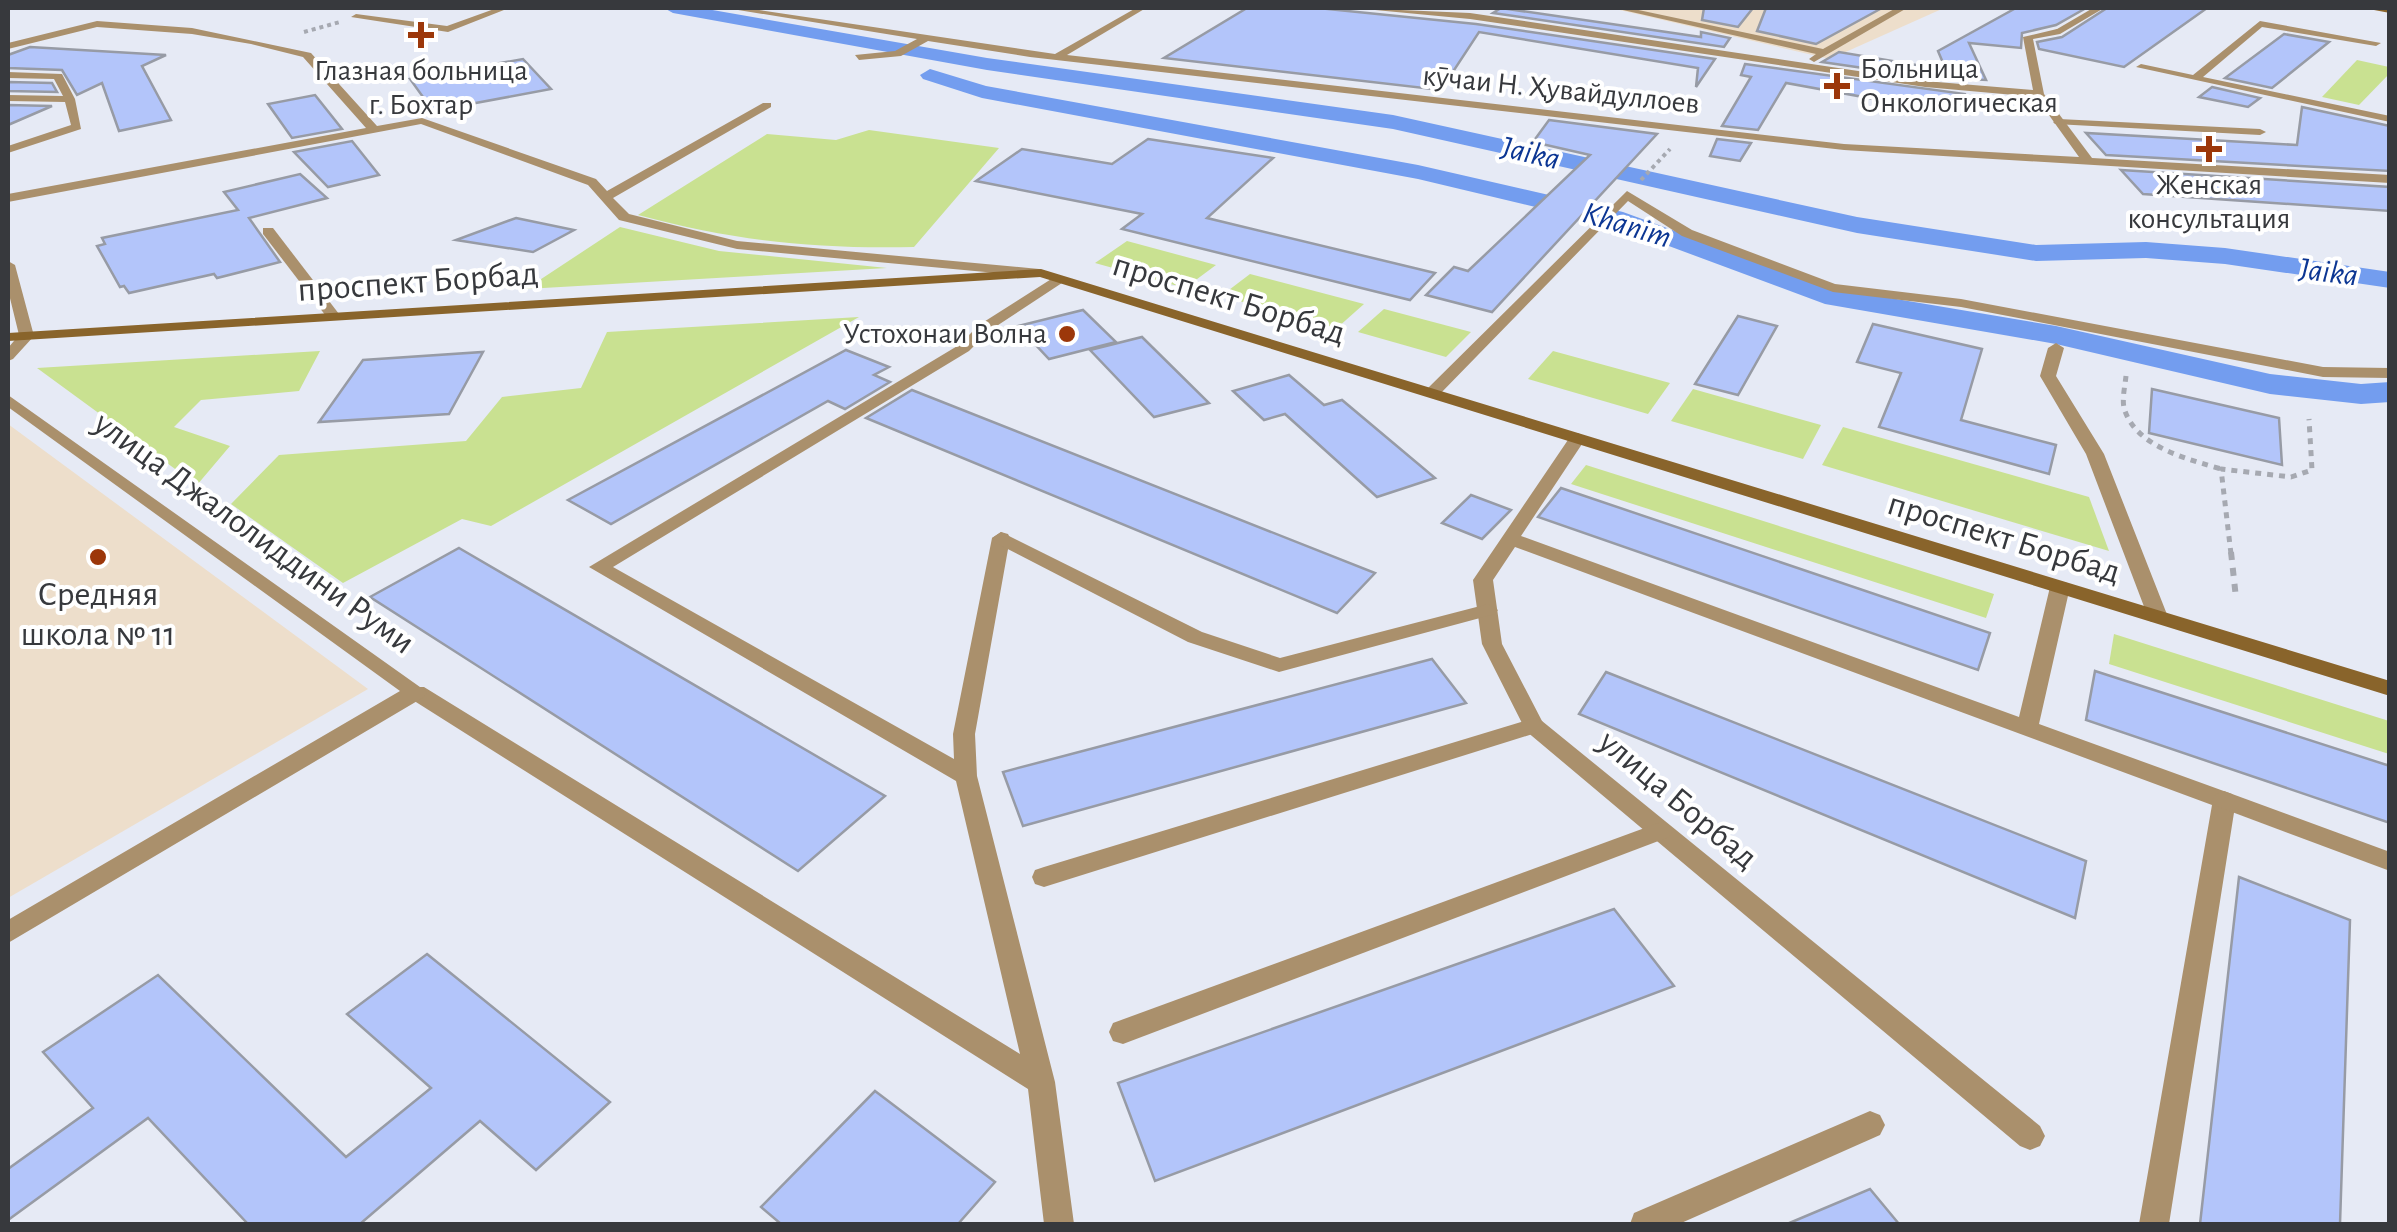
<svg xmlns="http://www.w3.org/2000/svg" width="2397" height="1232" font-family="'Alegreya Sans',sans-serif">
<style>
.education{fill:#eddecb}
.green{fill:#c9e191}
.lines{fill:none;stroke-linecap:round;stroke-linejoin:round}
.canal{fill:#739def;fill-rule:evenodd}
.building{fill:#b3c5fa;stroke:#979ba5;stroke-width:2.5}
.path-far2{stroke:#a6a9b1;stroke-width:4;stroke-dasharray:4 4;stroke-linecap:butt}
.path-far1{stroke:#a6a9b1;stroke-width:5;stroke-dasharray:6 6;stroke-linecap:butt}
.path{stroke:#a6a9b1;stroke-width:6;stroke-dasharray:8 8;stroke-linecap:butt}
.lane{fill:#aa906c;fill-rule:evenodd}
.street{fill:#aa906c;fill-rule:evenodd}
.secondary{fill:#89642b;fill-rule:evenodd}
.poi-dot{fill:#9c370a;stroke:#fff;stroke-width:4}
.labels{text-anchor:middle;dominant-baseline:central;stroke-width:8;stroke-linejoin:round;paint-order:stroke}
.far-poi-label{font-size:30px;fill:#37393d;stroke:#fff}
.far-street-label{font-size:30px;fill:#37393d;stroke:#fff}
.far-water-label{font-size:32px;font-style:italic;fill:#0c3693;stroke:#fff}
.street-label{font-size:35px;fill:#37393d;stroke:#fff}
.poi-label{font-size:35px;fill:#37393d;stroke:#fff}
</style>
<rect width="100%" height="100%" fill="#e6eaf5"/>
<g class="education">
<polygon points="1611,8 1944,8 1830,59"/>
<polygon points="8,424 368,689 8,898"/>
</g>
<g class="green">
<polygon points="2357,60 2389,67 2389,74 2359,105 2322,97"/>
<path d="M869,130L999,148L914,247C813,249 735,241 638,215L767,134L836,140Z"/>
<polygon points="620,227 719,251 887,268 526,289"/>
<polygon points="1127,241 1216,265 1185,288 1095,263"/>
<polygon points="1250,274 1364,304 1337,328 1221,296"/>
<polygon points="1384,309 1471,332 1446,357 1358,332"/>
<polygon points="859,317 491,526 462,519 343,583 231,504 279,455 466,441 502,397 581,388 607,332"/>
<polygon points="320,351 299,391 201,400 174,427 230,446 197,485 37,368"/>
<polygon points="1553,351 1670,383 1648,414 1528,379"/>
<polygon points="1693,389 1821,425 1803,459 1671,421"/>
<polygon points="1843,427 2089,497 2109,551 1822,465"/>
<polygon points="1586,465 1994,594 1986,618 1571,484"/>
<polygon points="2114,634 2389,721 2389,754 2109,664"/>
</g>
<g class="lines">
<g class="canal">
<polygon points="664,8 701,8 987,58 1393,115 1857,217 2036,245 2146,242 2225,248 2390,272 2390,288 2225,264 2146,258 2036,261 1857,233 1393,129 987,70 673,13"/>
<polygon points="930,69 986,86 1418,165 1623,212 1831,288 2056,326 2270,374 2361,384 2390,382 2390,402 2361,404 2270,394 2056,344 1825,304 1615,226 1418,179 982,98 923,79 920,75"/>
</g>
</g>
<g class="building">
<polygon points="1247,8 1318,8 1476,24 1715,59 1696,87 1698,68 1479,32 1441,90 1164,58"/>
<polygon points="1501,8 1701,37 1701,32 1730,38 1724,47 1493,13"/>
<polygon points="1704,8 1753,8 1738,27 1702,20"/>
<polygon points="1766,8 1882,8 1816,44 1757,31"/>
<polygon points="2016,8 2086,8 2056,25 2022,33 2021,48 1969,43 1986,80 1925,77 1822,62 1839,52 1946,70 1938,51"/>
<polygon points="2107,8 2207,8 2124,67 2039,49 2037,42 2062,37"/>
<polygon points="2284,34 2329,42 2272,88 2225,78"/>
<polygon points="30,47 166,55 142,66 171,120 119,131 102,83 77,95 62,70 8,68 8,55"/>
<polygon points="523,59 551,89 433,111 410,79"/>
<polygon points="1745,64 1965,94 1967,105 1894,97 1891,102 1786,83 1758,130 1722,126 1751,77 1741,75"/>
<polygon points="8,82 52,83 57,92 8,91"/>
<polygon points="2212,87 2260,98 2248,107 2199,97"/>
<polygon points="315,95 342,129 292,138 268,104"/>
<polygon points="8,105 52,106 8,125"/>
<polygon points="2302,107 2390,126 2390,171 2106,155 2086,133 2297,145"/>
<polygon points="1549,120 1657,134 1492,312 1426,295 1454,267 1468,271 1590,155 1533,142"/>
<polygon points="1148,139 1273,158 1207,218 1435,273 1410,300 1122,229 1142,214 976,181 1022,149 1112,164"/>
<polygon points="1717,139 1751,143 1740,161 1710,156"/>
<polygon points="352,141 379,175 328,187 294,152"/>
<polygon points="2121,170 2390,187 2390,211 2143,194"/>
<polygon points="300,174 327,198 249,218 280,262 217,278 214,274 129,293 124,286 120,287 97,246 105,244 102,238 238,210 224,192"/>
<polygon points="516,218 574,230 533,252 456,240"/>
<polygon points="1083,310 1116,342 1049,359 1018,326"/>
<polygon points="1738,316 1777,326 1738,395 1695,384"/>
<polygon points="1873,324 1982,349 1961,420 2056,445 2049,474 1879,427 1901,373 1857,362"/>
<polygon points="1142,337 1209,403 1154,417 1090,350"/>
<polygon points="846,350 889,367 874,375 890,382 845,409 828,401 611,524 568,500"/>
<polygon points="483,352 449,414 319,422 363,360"/>
<polygon points="1289,375 1324,405 1342,400 1435,478 1377,497 1285,414 1264,420 1233,391"/>
<polygon points="2152,389 2279,418 2282,465 2149,433"/>
<polygon points="912,390 1375,573 1337,613 866,418"/>
<polygon points="1561,488 1990,633 1978,670 1538,517"/>
<polygon points="1471,495 1511,510 1482,539 1442,523"/>
<polygon points="459,548 885,796 798,871 370,597"/>
<polygon points="1432,659 1466,703 1023,826 1003,772"/>
<polygon points="2095,671 2390,766 2390,823 2086,720"/>
<polygon points="1606,672 2086,861 2075,918 1579,714"/>
<polygon points="2239,877 2350,920 2340,1224 2200,1224"/>
<polygon points="1614,909 1674,986 1155,1181 1118,1083"/>
<polygon points="427,954 610,1102 536,1170 480,1121 360,1224 248,1224 148,1118 8,1220 8,1169 93,1108 43,1052 158,975 346,1157 431,1088 347,1014"/>
<polygon points="875,1091 995,1182 958,1224 781,1224 761,1207"/>
<polygon points="1870,1189 1899,1224 1787,1224"/>
</g>
<g class="lines">
<g class="path-far2">
<polyline points="304,32 340,22"/>
<polyline points="1641,180 1670,149"/>
</g>
<g class="path-far1">
<path d="M2126,376C2125,386 2122,398 2124,408C2135,447 2188,459 2221,469"/>
<polyline points="2231,554 2221,469 2291,477 2312,470 2309,419"/>
</g>
<polyline class="path" points="2231,552 2236,598"/>
<g class="lane">
<polygon points="497,8 509,8 448,32 351,17 356,14 447,26"/>
<polygon points="1614,8 1629,8 1823,49 1896,8 1907,8 1814,62 1809,59 1816,54"/>
<polygon points="2093,8 2104,8 2060,34 2052,32"/>
<polygon points="2059,119 2260,129 2266,132 2260,135 2055,124 2053,122"/>
<polygon points="263,228 273,228 339,314 339,320 329,320 263,234"/>
<polygon points="1056,276 1068,279 989,331 969,351 613,567 954,759 953,734 992,538 1001,532 1008,534 1010,538 975,734 977,776 1055,1082 1074,1224 1044,1224 1028,1089 408,697 405,692 408,687 424,687 1020,1054 956,781 589,567 959,345 979,325"/>
<polygon points="2056,343 2064,348 2056,376 2104,454 2168,617 2165,622 2151,622 2148,617 2086,454 2040,376 2048,348"/>
<polygon points="1578,433 1586,438 1521,536 2019,717 2050,587 2060,581 2067,583 2070,587 2039,724 2232,794 2236,800 2169,1224 2139,1224 2212,805 1515,547 1493,580 1502,644 1542,721 2040,1126 2045,1136 2040,1146 2030,1150 2020,1146 1526,731 1482,644 1473,580 1572,434"/>
</g>
<g class="street">
<polygon points="726,8 746,8 1055,54 1136,8 1146,8 1067,55 1844,144 2079,157 2036,97 1925,87 1470,19 1354,8 1470,13 1925,81 2033,90 2023,37 2057,29 2060,34 2033,39 2044,94 2092,158 2390,175 2390,183 1844,150 1030,57 928,41 901,56 859,60 855,55 895,51 917,39"/>
<polygon points="97,21 192,28 311,53 377,126 422,118 596,179 607,191 763,103 771,103 771,107 613,198 629,214 737,241 1039,269 1046,273 1039,277 737,249 619,220 588,185 421,124 8,202 8,194 366,128 303,57 251,44 192,34 97,27 8,49 8,43"/>
<polygon points="2260,21 2381,43 2376,46 2262,27 2203,77 2390,116 2390,122 2136,67 2141,64 2193,75"/>
<polygon points="8,72 62,74 75,99 81,129 8,153 8,146 71,125 65,102 8,101 8,95 63,96 54,79 8,78"/>
<polygon points="1627,191 1692,230 1835,284 1961,299 2323,367 2390,368 2390,378 2323,377 1961,307 1833,292 1682,236 1628,201 1438,396 1426,396 1426,390"/>
<polygon points="8,261 15,265 34,336 13,359 8,361 8,348 19,335 8,290"/>
<polygon points="8,395 427,692 424,697 8,943 8,920 400,691 8,407"/>
<polygon points="1001,532 1202,632 1280,658 1488,604 1498,610 1495,614 1279,672 1188,642 994,542 992,538"/>
<polygon points="1534,718 1542,721 1545,726 1542,731 1044,887 1035,884 1032,877 1035,870 1044,867"/>
<polygon points="2224,791 2390,852 2390,871 2216,806 2212,800 2216,794"/>
<polygon points="1661,822 1669,825 1673,831 1669,837 1123,1044 1113,1041 1109,1032 1113,1023"/>
<polygon points="1870,1111 1880,1115 1885,1125 1880,1135 1679,1224 1630,1224 1634,1213"/>
</g>
<g class="secondary">
<polygon points="2372,8 2390,8 2390,13 2374,10"/>
<polygon points="1041,269 2390,681 2390,696 1040,277 8,341 8,333"/>
</g>
</g>
<g class="poi-dot">
<path d="M416 20h10v10h10v10h-10v10h-10v-10h-10v-10h10z"/>
<path d="M1832 71h10v10h10v10h-10v10h-10v-10h-10v-10h10z"/>
<path d="M2204 134h10v10h10v10h-10v10h-10v-10h-10v-10h10z"/>
<circle cx="1067" cy="334" r="10"/>
<circle cx="98" cy="557" r="10"/>
</g>
<g class="labels">
<g class="far-poi-label">
<text x="1860" y="69" text-anchor="start">Больница<tspan x="1860" dy="34">Онкологическая</tspan></text>
<text x="421" y="71">Глазная больница<tspan x="421" dy="34">г. Бохтар</tspan></text>
<text x="2209" y="185">Женская<tspan x="2209" dy="34">консультация</tspan></text>
<text x="1047" y="334" text-anchor="end">Устохонаи Волна</text>
</g>
<g class="far-street-label">
<text transform="translate(1561 90) rotate(6)">кӯчаи Н. Ҳувайдуллоев</text>
</g>
<g class="far-water-label">
<text transform="translate(1531 153) rotate(13)">Jaika</text>
<text transform="translate(1627 225) rotate(17)">Khanim</text>
<text transform="translate(2329 272) rotate(7)">Jaika</text>
</g>
<g class="street-label">
<text transform="translate(418 282) rotate(-4)">проспект Борбад</text>
<text transform="translate(1229 299) rotate(17)">проспект Борбад</text>
<text transform="translate(254 533) rotate(36)">улица Джалолиддини Руми</text>
<text transform="translate(2004 538) rotate(17)">проспект Борбад</text>
<text transform="translate(1678 800) rotate(40)">улица Борбад</text>
</g>
<g class="poi-label">
<text x="98" y="594">Средняя<tspan x="98" dy="40">школа № 11</tspan></text>
</g>
</g>
<rect width="2397" height="1232" fill="none" stroke="#37393d" stroke-width="20"/>
</svg>
